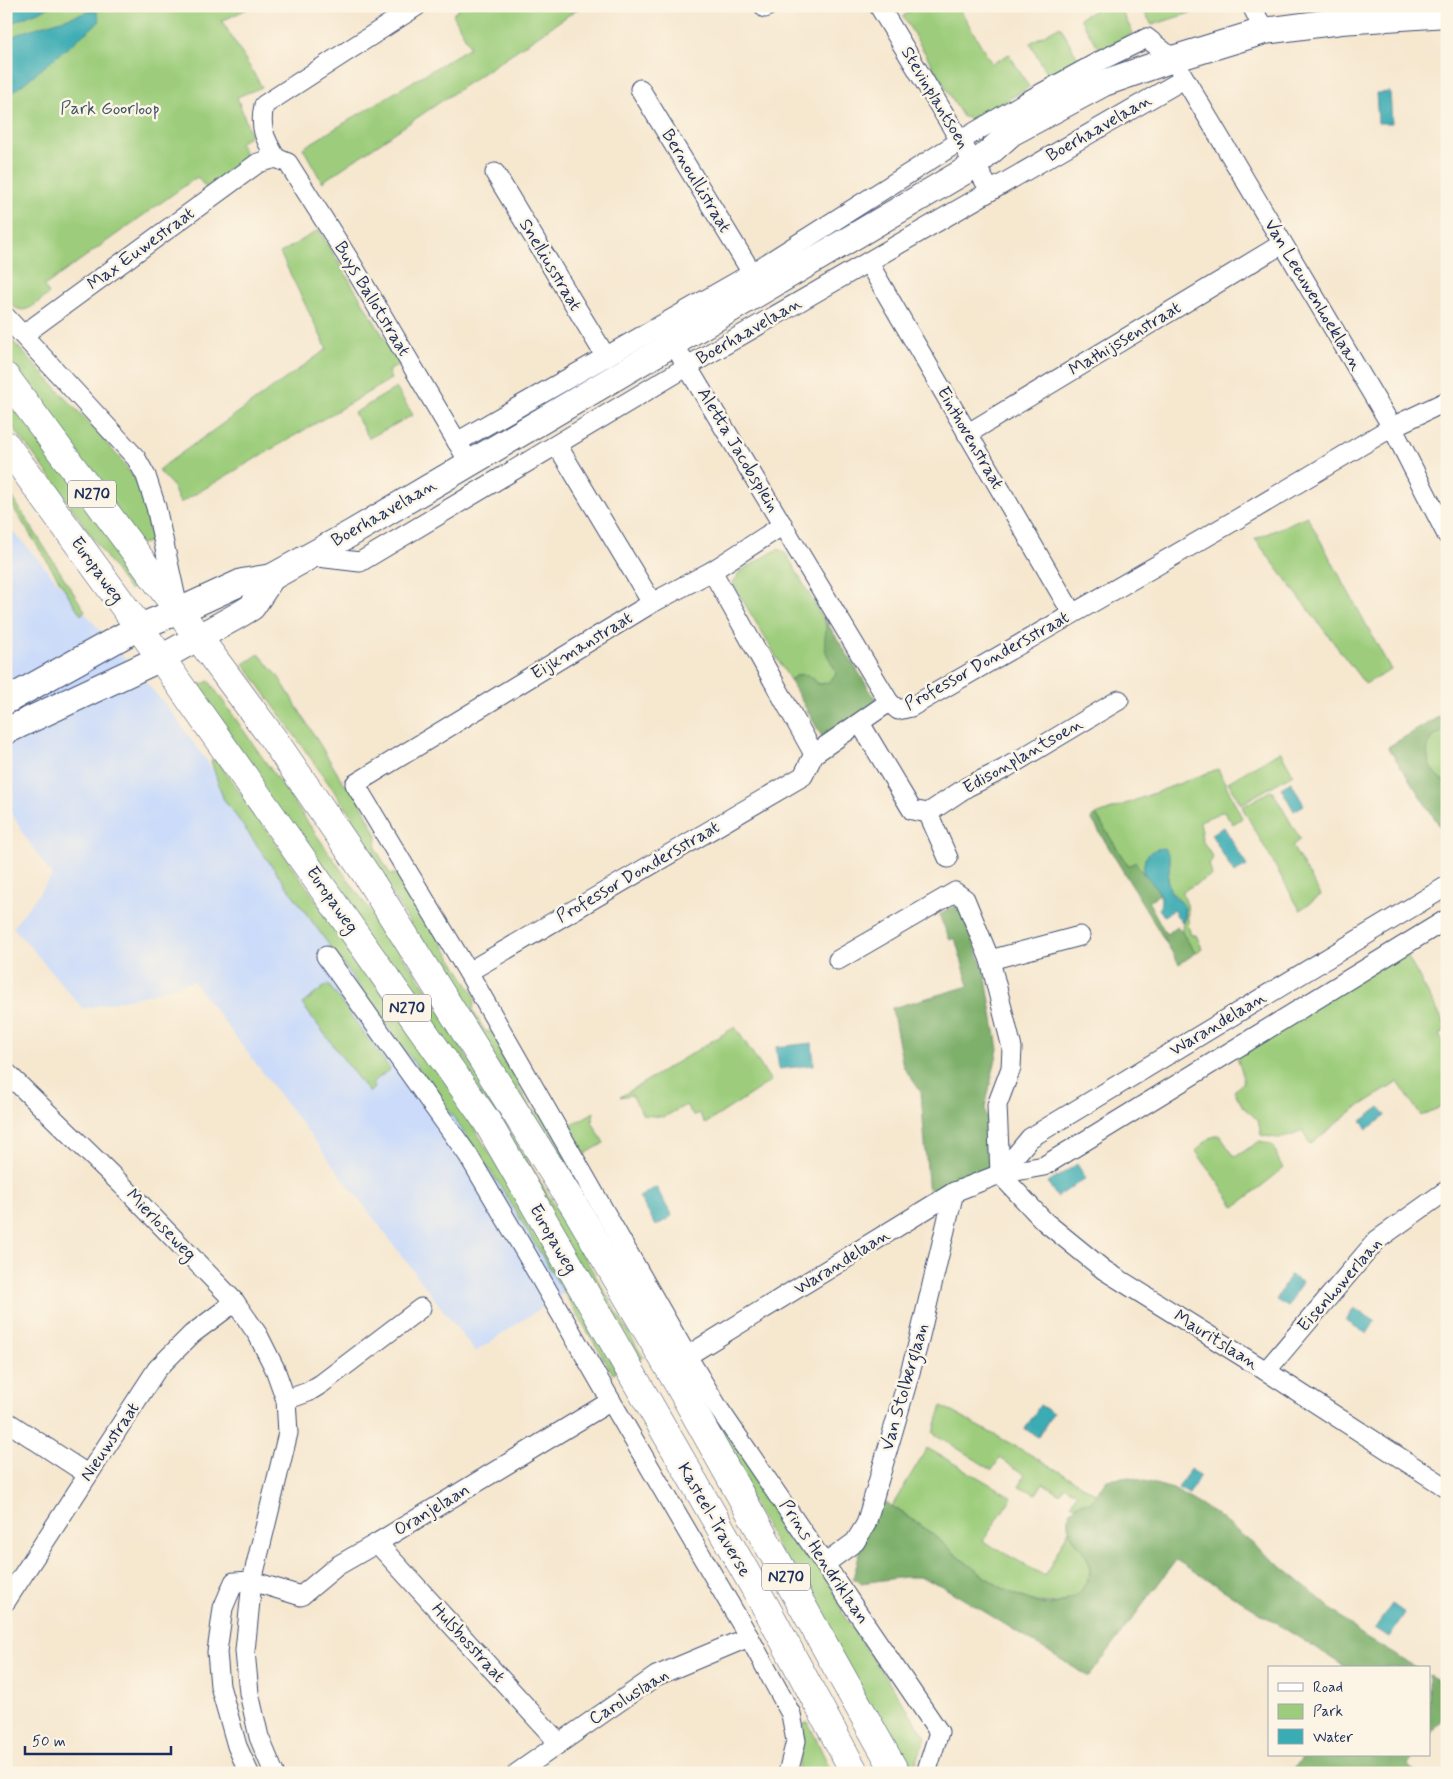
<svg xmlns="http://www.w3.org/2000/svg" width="1453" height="1779" font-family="Mynerve,sans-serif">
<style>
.built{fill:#cbdbf9}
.green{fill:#9dcd7c;stroke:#5c7e6d}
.forest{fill:#7eb06c;stroke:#4c7065}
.water{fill:#3aacb4;stroke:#2a6e89}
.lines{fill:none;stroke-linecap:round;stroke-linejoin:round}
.minor-casing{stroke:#3c4b6f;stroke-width:21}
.secondary-casing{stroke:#3c4b6f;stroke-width:28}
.primary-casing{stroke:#3c4b6f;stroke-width:29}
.minor{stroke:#fff;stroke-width:19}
.secondary{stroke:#fff;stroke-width:26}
.primary{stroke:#fff;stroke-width:28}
.labels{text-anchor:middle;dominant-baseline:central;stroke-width:5;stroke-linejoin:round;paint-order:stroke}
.shield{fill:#fcf5e5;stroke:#5e6a86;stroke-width:1}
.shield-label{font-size:16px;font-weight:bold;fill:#1b2f5e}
.street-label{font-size:18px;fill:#1b2f5e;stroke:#fcf5e5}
.park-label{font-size:18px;fill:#3c5666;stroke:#fcf5e5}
</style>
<rect width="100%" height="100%" fill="#fcf5e5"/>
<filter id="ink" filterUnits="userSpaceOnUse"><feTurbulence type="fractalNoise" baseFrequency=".02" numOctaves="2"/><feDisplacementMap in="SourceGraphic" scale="10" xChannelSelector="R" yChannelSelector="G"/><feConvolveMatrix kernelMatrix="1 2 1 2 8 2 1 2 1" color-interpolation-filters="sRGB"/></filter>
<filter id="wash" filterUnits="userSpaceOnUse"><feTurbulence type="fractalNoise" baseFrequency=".0096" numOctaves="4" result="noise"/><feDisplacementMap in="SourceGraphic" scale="20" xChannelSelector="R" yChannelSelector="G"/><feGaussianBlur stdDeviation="1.12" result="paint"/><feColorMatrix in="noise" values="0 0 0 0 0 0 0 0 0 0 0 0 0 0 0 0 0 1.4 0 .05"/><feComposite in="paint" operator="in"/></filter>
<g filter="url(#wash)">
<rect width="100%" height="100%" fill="#f6e7cf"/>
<polygon class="built" points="6,523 171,711 443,1091 567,1291 475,1352 193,981 147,995 83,1009 13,927 52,876 22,832 6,803"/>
<g class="green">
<path d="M6,6H253L222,21L262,87L237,97L251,135L240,143L246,157L245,160L206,188L197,177L44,286L49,294C32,306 23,320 6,299Z"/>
<polygon points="462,6 582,6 322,182 303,148 470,47 453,14"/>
<polygon points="918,6 958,6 992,64 1009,54 1029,87 977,118 973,119 963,117 903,16"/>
<polygon points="1097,6 1119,6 1133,33 1100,51 1080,18 1097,9 1096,7"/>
<polygon points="1141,6 1212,6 1152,25"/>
<polygon points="1060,26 1079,60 1049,77 1030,43"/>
<polygon points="319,230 400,364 388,371 391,379 180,503 172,485 158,470 327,349 280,253"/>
<polygon points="6,334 88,422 121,460 137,482 145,507 151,542 140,544 6,365"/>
<polygon points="396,388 413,415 369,438 354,413"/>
<polygon points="6,393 148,581 129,590 49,475 6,418"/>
<polygon points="6,487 85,611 81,615 6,496"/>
<polygon points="1307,516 1391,670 1365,684 1255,539"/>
<path d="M778,549L783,551L787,555L827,626L828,656L835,668L836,674L828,683L818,684C809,673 801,671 790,680L732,582L736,579L739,572Z"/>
<polygon points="259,654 278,676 344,784 353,787 377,836 376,849 390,874 399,874 475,996 473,1011 485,1031 495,1033 502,1045 501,1055 507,1066 517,1068 520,1075 518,1086 532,1110 544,1116 685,1363 370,859 351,815 244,664"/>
<polygon points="209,681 341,870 430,994 643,1357 637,1361 191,689"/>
<polygon points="1447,712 1447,837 1388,747"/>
<polygon points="1280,751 1293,774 1241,804 1228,782"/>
<polygon points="216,759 448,1086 520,1202 617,1372 613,1374 501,1187 454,1118 223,798 211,761"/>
<path d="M1218,769L1242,818L1233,824L1224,811L1200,821L1202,840L1213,858L1209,864L1212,875L1181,892C1193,909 1184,918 1191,935H1196L1202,948L1196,953C1185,939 1177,933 1186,915L1182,903L1169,889L1168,881L1170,859L1145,858L1143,873L1128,866L1096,815Z"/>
<polygon points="1272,790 1300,839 1292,846 1321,895 1300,910 1242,807"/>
<path d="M1405,952L1447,1028V1031L1439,1035L1447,1049V1104L1421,1116L1398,1082L1352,1111L1310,1145L1302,1130C1287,1140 1278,1139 1261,1135L1258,1120L1243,1107L1234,1091L1243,1082L1242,1072L1236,1055Z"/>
<polygon points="328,984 390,1069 372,1083 374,1088 369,1093 302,1004"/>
<polygon points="735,1027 771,1081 705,1124 699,1113 693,1116 686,1105 664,1117 643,1115 632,1095 620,1097"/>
<polygon points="594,1112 592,1122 604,1143 585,1154 570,1126"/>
<path d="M1219,1135L1235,1157L1260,1141C1284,1147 1270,1152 1284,1168L1235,1207L1196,1151L1209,1138Z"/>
<polygon points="695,1380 756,1471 755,1479 792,1535 803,1537 845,1601 842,1613 926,1737 912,1773 908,1773 684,1385"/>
<polygon points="942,1406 1033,1456 1097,1494 1090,1504 1084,1502 1075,1505 1071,1503 1077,1493 1065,1486 1060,1494 1043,1483 1036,1494 1019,1486 1025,1475 1000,1458 992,1470 933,1433"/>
<path d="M927,1448L1012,1497L983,1541L1045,1576L1069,1530C1083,1554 1102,1566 1079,1593C1076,1597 1070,1598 1066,1600C1025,1620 956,1554 926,1529C915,1521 903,1513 892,1506Z"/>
<polygon points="808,1722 832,1773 797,1773 804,1736 803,1725"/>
</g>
<g class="forest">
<path d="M824,618L880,706L825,742L790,680C801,671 809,673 818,684C827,684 831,681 836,674C834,664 826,657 825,647C823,636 829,631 824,618Z"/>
<path d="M1447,712V731C1418,735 1424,773 1447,782V837L1388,747Z"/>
<path d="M1096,815L1128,866L1136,862C1141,875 1153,881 1160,894L1148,901L1166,934L1178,927L1196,953L1179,964L1091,818Z"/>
<polygon points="958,904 985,972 998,1049 985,1108 994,1167 951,1183 929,1196 921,1092 903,1066 892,1008 969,986 955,938 950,940 939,915"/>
<path d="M1130,1477L1173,1489L1216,1514L1305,1586L1360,1634L1417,1668H1347L1176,1560L1089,1677L990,1615L940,1585L920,1577H904L861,1583L853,1578L875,1497C892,1506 908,1516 924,1528C957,1553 986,1585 1027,1599C1032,1601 1039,1604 1045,1605C1054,1606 1062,1602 1070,1598C1078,1595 1082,1590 1086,1583C1100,1560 1075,1548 1069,1529C1064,1514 1075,1500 1090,1503L1106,1480Z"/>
<polygon points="1429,1675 1447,1685 1447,1712 1429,1736"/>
<polygon points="1304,1755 1415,1755 1407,1766 1418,1773 1291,1773"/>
</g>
<g class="water">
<polygon points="13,6 53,6 6,25 6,9"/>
<polygon points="91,11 97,12 100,21 6,98 6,40 22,32"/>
<polygon points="1390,92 1392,123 1378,123 1376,93"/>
<polygon points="1291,782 1304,805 1294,811 1281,788"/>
<polygon points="1224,827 1247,866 1234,873 1211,834"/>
<path d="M1164,848C1176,861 1165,872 1169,886C1173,904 1193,900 1182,923L1173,910L1164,916L1159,909C1166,893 1152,884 1143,873C1144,858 1147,849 1164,848Z"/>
<polygon points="812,1043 814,1065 779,1069 776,1047"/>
<polygon points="1380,1107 1386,1116 1367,1129 1361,1121"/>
<polygon points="1077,1164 1086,1178 1057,1197 1048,1183"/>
<polygon points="656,1187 672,1216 656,1226 639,1197"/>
<polygon points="1290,1275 1302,1282 1288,1307 1276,1300"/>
<polygon points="1354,1308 1375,1321 1367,1334 1346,1321"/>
<polygon points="1040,1405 1053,1413 1038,1437 1025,1429"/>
<polygon points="1190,1469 1200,1475 1189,1494 1178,1488"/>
<polygon points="1392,1604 1405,1613 1389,1637 1375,1628"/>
</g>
</g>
<g filter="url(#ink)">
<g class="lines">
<g class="minor-casing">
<g id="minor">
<polyline points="879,6 990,190"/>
<polyline points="1252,6 1264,31"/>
<polyline points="765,8 768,6"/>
<polyline points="640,89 752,273"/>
<path d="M276,158C265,139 259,128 264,105L417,6"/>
<polyline points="495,173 606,357"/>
<polyline points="868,262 1072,613"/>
<polyline points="6,317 136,458 146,476 156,507 177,603"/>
<polyline points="667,333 889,702"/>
<polyline points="23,335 258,163 276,158 288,163 350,261 463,452"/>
<polyline points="967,434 1282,244"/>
<polyline points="457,442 752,273 960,141 1022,104 1100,61 1147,38 1173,59 1392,427 1447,535"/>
<polyline points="557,445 652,603 355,784 468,972 687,1356 719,1409 939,1732 926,1773"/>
<polyline points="309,556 360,562 688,366 1184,79"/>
<polyline points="712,571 814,754"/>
<polyline points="652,603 712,571 783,525"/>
<polyline points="860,723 912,810 928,813 948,858"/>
<polyline points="928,813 967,787 1004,769 1119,700"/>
<polyline points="326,956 468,1155 527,1255 611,1401 749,1637 791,1714 796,1741 788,1773"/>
<polyline points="838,960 955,892 965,899 990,960 1012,1048 1011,1068 997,1105 1000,1174"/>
<polyline points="990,960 1080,936"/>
<polyline points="468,972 803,776 814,754 889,702 898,710 911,707 1239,518 1392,427 1447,401"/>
<polyline points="6,1072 126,1189 235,1302 258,1335 275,1369 286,1400 288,1433 252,1581 245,1651 249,1693 259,1737 274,1773"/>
<polyline points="1000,1174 1044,1221 1104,1270 1266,1371 1447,1488"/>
<polyline points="1000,1174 1030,1138 1447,886"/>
<polyline points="687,1356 954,1192 1000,1174 1044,1166 1447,919"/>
<polyline points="1266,1371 1377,1240 1447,1190"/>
<polyline points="286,1400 308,1392 321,1384 421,1308"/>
<polyline points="6,1421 87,1474"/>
<polyline points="377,1543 559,1743"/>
<polyline points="826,1563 855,1542 866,1524 917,1348 954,1192"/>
<polyline points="6,1601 157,1369 192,1334 235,1302"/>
<polyline points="249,1773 237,1746 220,1686 217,1652 223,1608 234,1582 252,1581 301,1596 337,1566 377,1543 611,1401"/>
<polyline points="517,1773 656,1676 749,1637"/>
</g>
</g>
<g class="secondary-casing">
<g id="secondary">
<polyline points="6,701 139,627 179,611 242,582 272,577 350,534 975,165 1011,133 1104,83 1173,59 1264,31 1341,21 1447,14"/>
<polyline points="6,731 161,658 237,616 252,607 272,577"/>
</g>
</g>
<g class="primary-casing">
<g id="primary">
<polyline points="6,377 274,740 366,874 578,1212 677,1382 896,1773"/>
<polyline points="6,445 139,627 486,1120 768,1611 855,1773"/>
</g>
</g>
<use href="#minor" class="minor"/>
<use href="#secondary" class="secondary"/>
<use href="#primary" class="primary"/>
</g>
</g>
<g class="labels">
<g class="shield">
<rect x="68" y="480.5" width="48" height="27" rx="4"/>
<rect x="383" y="994.5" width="48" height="27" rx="4"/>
<rect x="762" y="1563.5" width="48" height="27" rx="4"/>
</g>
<g class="shield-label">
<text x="92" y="494">N270</text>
<text x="407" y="1008">N270</text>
<text x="786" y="1577">N270</text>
</g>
<g class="street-label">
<text transform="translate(935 98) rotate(59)">Stevinplantsoen</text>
<text transform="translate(1099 128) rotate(-30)">Boerhaavelaan</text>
<text transform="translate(696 181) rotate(59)">Bernoullistraat</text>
<text transform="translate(141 249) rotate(-36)">Max Euwestraat</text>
<text transform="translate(550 265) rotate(59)">Snelliusstraat</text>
<text transform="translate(1313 295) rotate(59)">Van Leeuwenhoeklaan</text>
<text transform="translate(372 299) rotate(59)">Buys Ballotstraat</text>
<text transform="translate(749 331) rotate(-30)">Boerhaavelaan</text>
<text transform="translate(1125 339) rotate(-31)">Mathijssenstraat</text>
<text transform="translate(970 438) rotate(60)">Einthovenstraat</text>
<text transform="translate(738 450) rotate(59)">Aletta Jacobsplein</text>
<text transform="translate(384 513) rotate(-30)">Boerhaavelaan</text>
<text transform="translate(97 570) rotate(54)">Europaweg</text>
<text transform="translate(582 646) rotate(-31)">Eijkmanstraat</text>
<text transform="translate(987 661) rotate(-29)">Professor Dondersstraat</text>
<text transform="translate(1023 756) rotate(-30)">Edisonplantsoen</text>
<text transform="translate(638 872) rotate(-30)">Professor Dondersstraat</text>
<text transform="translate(332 900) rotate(55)">Europaweg</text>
<text transform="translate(1218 1024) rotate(-31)">Warandelaan</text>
<text transform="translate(161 1225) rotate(46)">Mierloseweg</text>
<text transform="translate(553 1239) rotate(60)">Europaweg</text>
<text transform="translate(842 1262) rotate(-32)">Warandelaan</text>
<text transform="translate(1340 1285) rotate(-49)">Eisenhowerlaan</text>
<text transform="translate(1216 1340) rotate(32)">Mauritslaan</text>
<text transform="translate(905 1387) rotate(-74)">Van Stolberglaan</text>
<text transform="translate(110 1442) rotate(-56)">Nieuwstraat</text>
<text transform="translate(432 1510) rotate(-31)">Oranjelaan</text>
<text transform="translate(714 1520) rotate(60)">Kasteel-Traverse</text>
<text transform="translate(824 1562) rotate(56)">Prins Hendriklaan</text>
<text transform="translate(468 1643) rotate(48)">Hulsbosstraat</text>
<text transform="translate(629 1697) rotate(-32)">Caroluslaan</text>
</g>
<g class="park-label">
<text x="110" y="109">Park Goorloop</text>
</g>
</g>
<rect width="1453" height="1779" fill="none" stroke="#fcf5e5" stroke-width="25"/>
<rect x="1268" y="1666" width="162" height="90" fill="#fcf5e5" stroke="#a2a6af"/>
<rect x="1278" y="1683" width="25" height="8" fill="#ffffff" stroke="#a2a6af"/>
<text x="1313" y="1692" font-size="15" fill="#1b2f5e">Road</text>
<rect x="1278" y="1704" width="25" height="15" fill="#9dcd7c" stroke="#a2a6af"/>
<text x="1313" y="1716" font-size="15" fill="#1b2f5e">Park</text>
<rect x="1278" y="1729" width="25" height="15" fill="#3aacb4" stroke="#a2a6af"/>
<text x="1313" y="1742" font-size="15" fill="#1b2f5e">Water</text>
<path d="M25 1746v8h146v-8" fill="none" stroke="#1b2f5e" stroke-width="2.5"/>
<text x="32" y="1746" font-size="15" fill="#1b2f5e" stroke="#fcf5e5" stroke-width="4" paint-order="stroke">50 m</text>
</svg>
